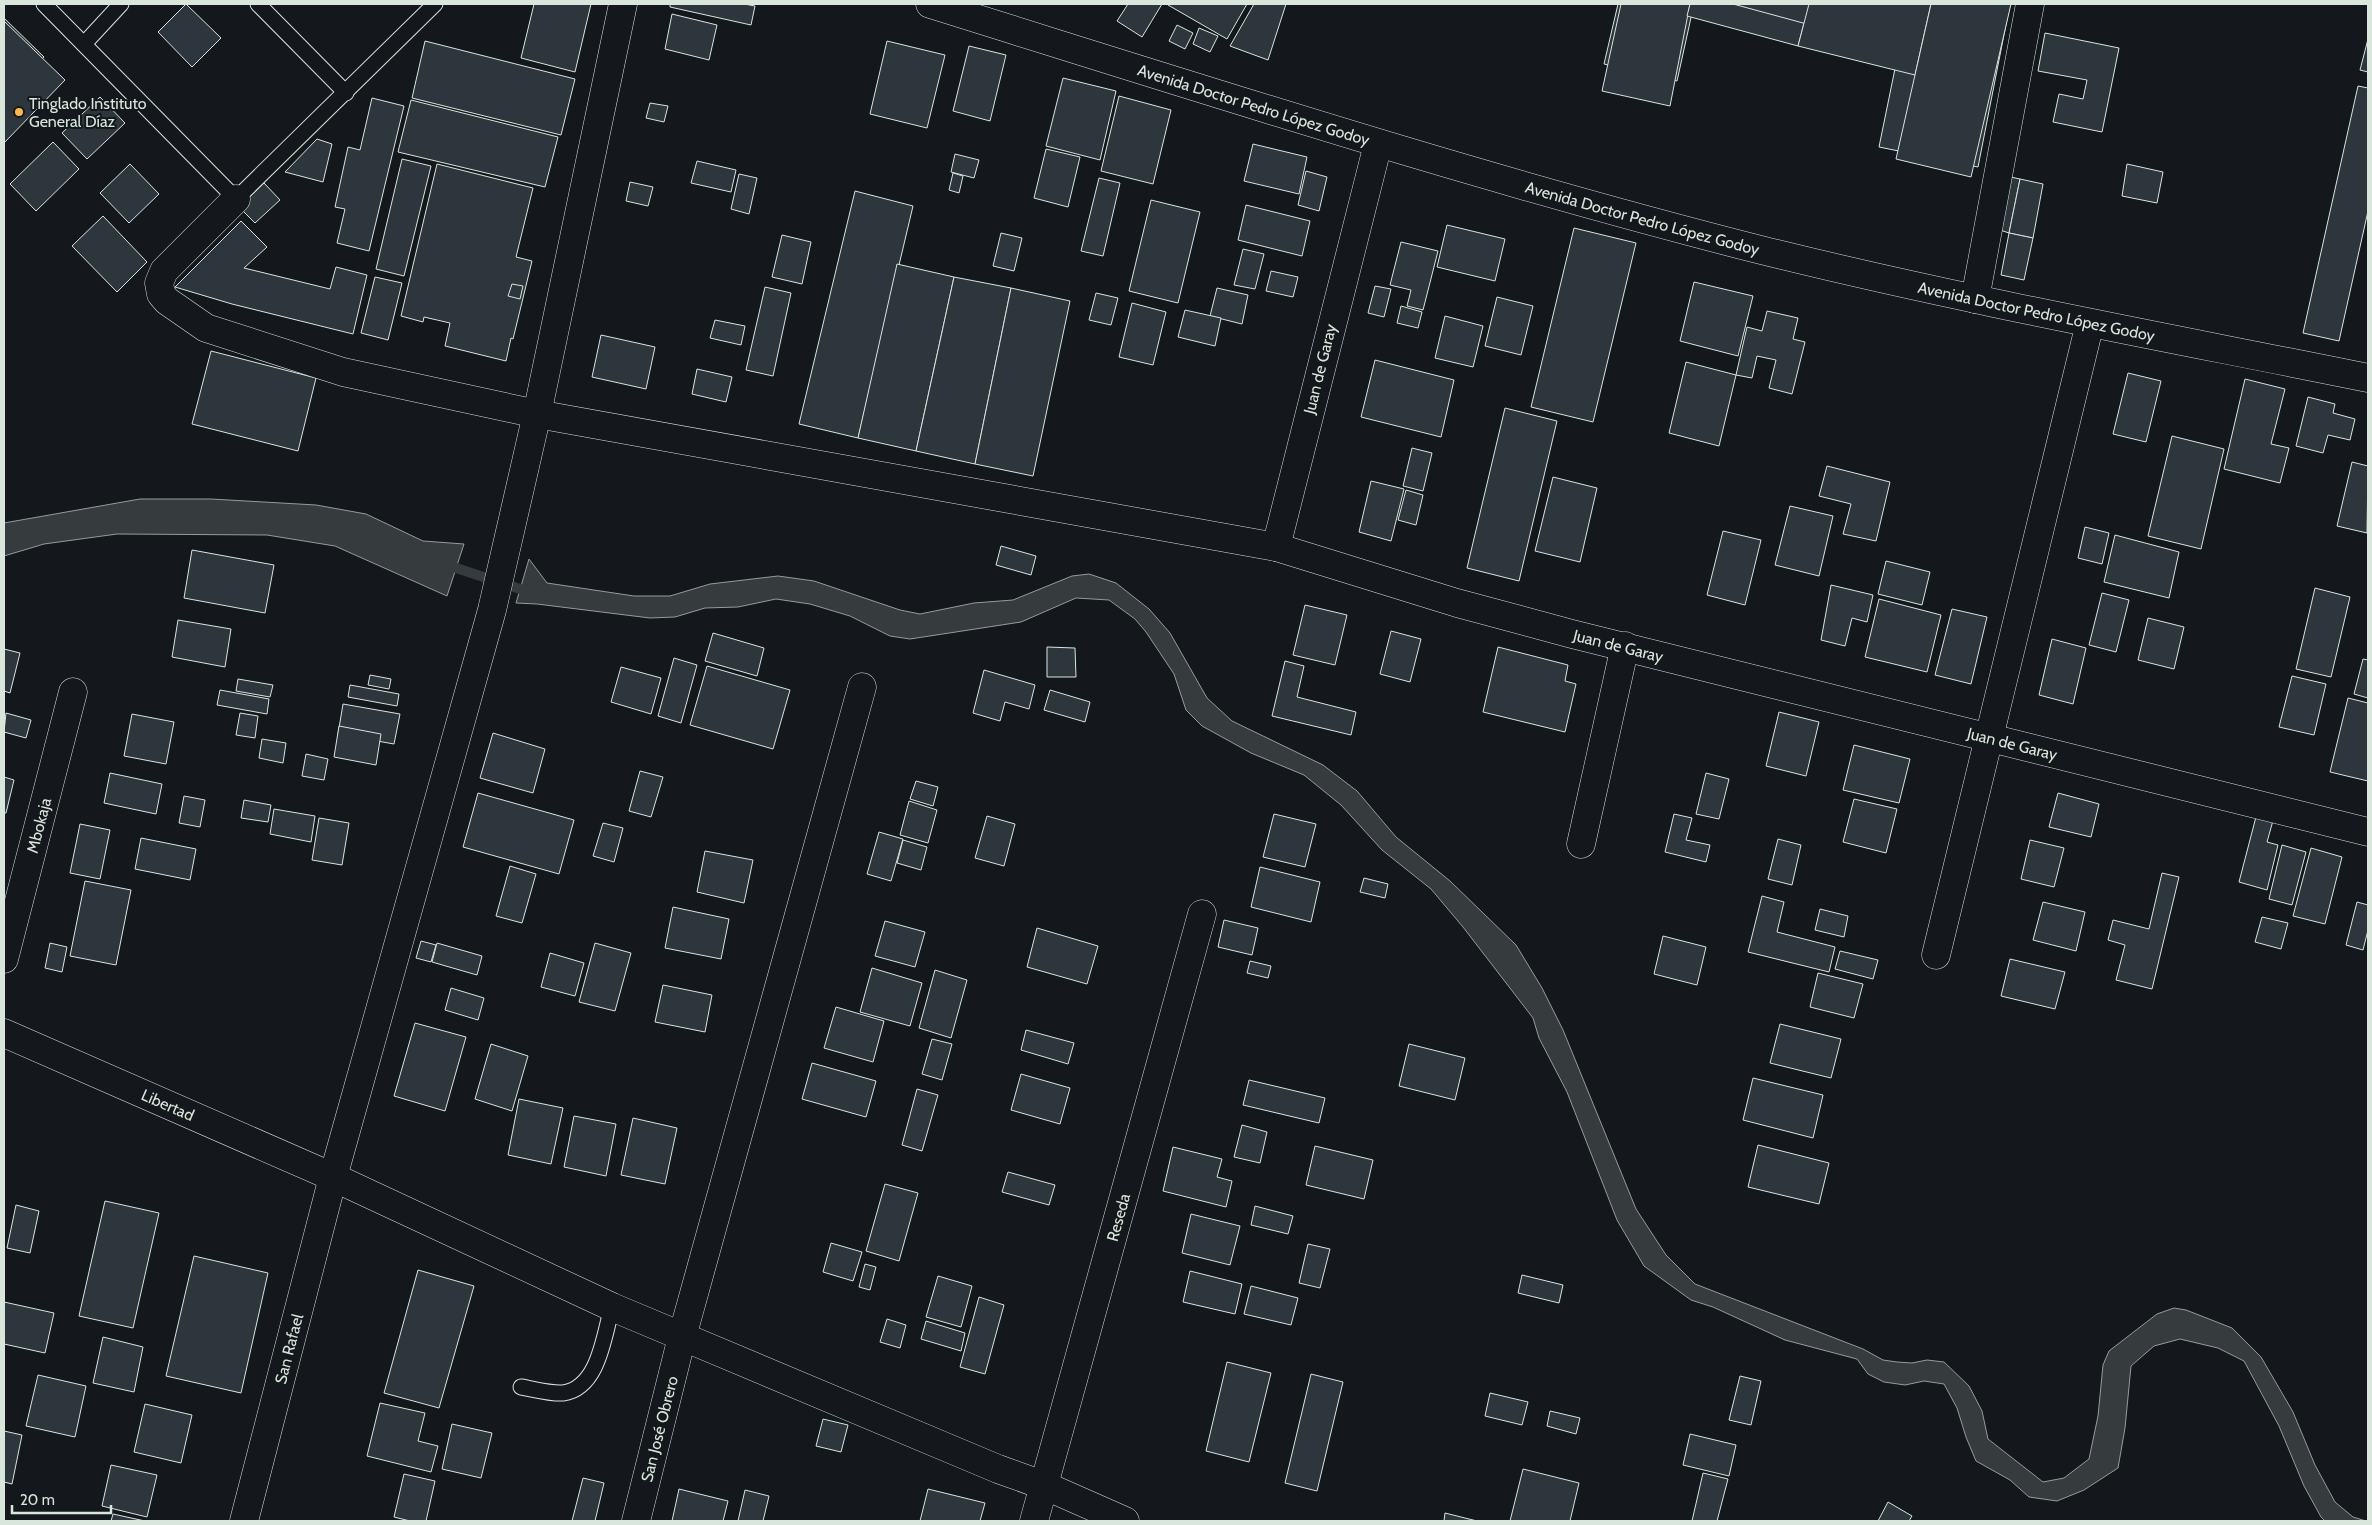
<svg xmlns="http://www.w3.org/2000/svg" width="2372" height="1525" font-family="Cabin,sans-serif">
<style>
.water{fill:#363b3e;stroke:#939e99}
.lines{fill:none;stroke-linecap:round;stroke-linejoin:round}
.stream{stroke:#363b3e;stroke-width:10}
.building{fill:#2c363c;stroke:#d8e6dc}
.lane-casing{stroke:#d8e6dc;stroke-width:17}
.street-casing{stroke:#d8e6dc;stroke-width:29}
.primary-casing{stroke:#d8e6dc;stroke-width:29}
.lane{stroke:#14181c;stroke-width:15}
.street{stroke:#14181c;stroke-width:28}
.primary{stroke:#14181c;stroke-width:28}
.poi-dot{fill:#ffb74d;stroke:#14181c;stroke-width:2}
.labels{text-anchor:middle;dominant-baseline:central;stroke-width:4;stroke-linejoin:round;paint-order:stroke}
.poi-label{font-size:16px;fill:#d8e6dc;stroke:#14181c;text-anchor:start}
.street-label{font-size:16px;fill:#d8e6dc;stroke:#14181c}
</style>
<rect width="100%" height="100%" fill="#14181c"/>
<g class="water">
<polygon points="140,499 211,499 316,505 366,514 423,541 464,544 447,596 335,546 267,535 117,534 44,544 4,556 4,523"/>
<polygon points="529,559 547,583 634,596 670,596 710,584 778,576 814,581 900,610 920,614 974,603 1013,600 1072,576 1089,574 1116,583 1149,609 1170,633 1207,698 1232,721 1323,765 1357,791 1396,837 1450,881 1516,945 1542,988 1563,1030 1636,1209 1666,1255 1695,1284 1863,1349 1883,1360 1897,1362 1912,1363 1927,1360 1944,1362 1969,1386 1982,1411 1988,1439 2043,1482 2064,1478 2089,1459 2098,1416 2103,1365 2109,1351 2157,1314 2174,1308 2186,1310 2232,1328 2261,1357 2293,1412 2315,1465 2335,1502 2353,1517 2366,1521 2325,1521 2321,1517 2304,1486 2279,1426 2244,1361 2218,1348 2180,1339 2154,1346 2131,1366 2125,1428 2118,1468 2084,1490 2057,1501 2029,1497 2010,1480 1976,1461 1966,1437 1957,1408 1944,1384 1924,1381 1905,1385 1884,1382 1868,1374 1857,1359 1785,1340 1713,1307 1691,1300 1644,1266 1617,1220 1567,1092 1539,1038 1533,1018 1463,927 1431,889 1382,850 1341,805 1304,775 1251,753 1202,726 1186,710 1174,674 1146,632 1135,619 1109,600 1076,598 1021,622 910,639 890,636 850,616 810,604 776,599 738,607 705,608 675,617 650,618 537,604 516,603"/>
</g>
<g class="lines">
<polyline class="stream" points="444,564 532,593"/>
</g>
<g class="building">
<polygon points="186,4 221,38 192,67 158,32"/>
<polygon points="534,4 591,4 575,72 521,58"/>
<polygon points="670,4 744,4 755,6 751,25 670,7"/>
<polygon points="1128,4 1162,4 1142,37 1117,21"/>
<polygon points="1169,4 1247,4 1227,39 1168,5"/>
<polygon points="1254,4 1286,4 1268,60 1230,46"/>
<polygon points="1618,4 1694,4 1677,81 1604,64"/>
<polygon points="1621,4 1690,4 1670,106 1602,91"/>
<polygon points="1690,4 1809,4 1798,46 1687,16"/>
<polygon points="1733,4 2010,4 1978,167 1879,147 1899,49"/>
<polygon points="1809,4 1931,4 1915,75 1798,46"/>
<polygon points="1931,4 2011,4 1971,177 1896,159"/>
<polygon points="672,14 717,25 709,60 665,49"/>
<polygon points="4,18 44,57 4,99"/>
<polygon points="4,21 65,80 4,143"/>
<polygon points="1177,25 1193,33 1185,49 1169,41"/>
<polygon points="1199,28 1218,36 1210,52 1193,44"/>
<polygon points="2045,33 2119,48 2102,132 2053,122 2059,94 2083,99 2087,80 2038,71"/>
<polygon points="2368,39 2368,72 2360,70"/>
<polygon points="425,41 575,79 561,135 412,98"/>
<polygon points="887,41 945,55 927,128 870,114"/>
<polygon points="969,46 1006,55 990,121 953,111"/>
<polygon points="1063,78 1116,91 1100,160 1046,146"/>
<polygon points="2358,86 2368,88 2368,211 2339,341 2303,333"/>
<polygon points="1119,96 1171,110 1153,184 1101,171"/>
<polygon points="100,97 125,123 87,159 62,133"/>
<polygon points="372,98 404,106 369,251 337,243 345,209 335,207 348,147 360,150"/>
<polygon points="411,100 558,137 545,187 398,152"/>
<polygon points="650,103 668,106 664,122 646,118"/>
<polygon points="317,139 332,144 323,182 285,172"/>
<polygon points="53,142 79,169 36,211 10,184"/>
<polygon points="1253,144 1307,157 1299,194 1244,181"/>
<polygon points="1046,149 1080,157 1068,207 1034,198"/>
<polygon points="955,154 979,160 974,178 951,172"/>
<polygon points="402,159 431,166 404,276 376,269"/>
<polygon points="697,161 736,170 731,192 691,183"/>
<polygon points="130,164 159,194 129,223 100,193"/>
<polygon points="437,164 533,188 516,257 532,261 513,339 511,338 506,361 445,346 450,323 424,317 423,322 401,316"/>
<polygon points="2127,164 2163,172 2157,203 2122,196"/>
<polygon points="1306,171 1327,177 1319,211 1298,205"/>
<polygon points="953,173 963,176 959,193 949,190"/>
<polygon points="739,174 757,178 749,214 731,209"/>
<polygon points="2006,176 2020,179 2009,233 1997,229"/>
<polygon points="1099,178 1120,183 1103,256 1081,251"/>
<polygon points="2020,179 2043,184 2033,238 2009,233"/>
<polygon points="630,182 653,187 648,206 626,201"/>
<polygon points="264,183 280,200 255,223 239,207"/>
<polygon points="855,191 913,206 858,438 799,424"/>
<polygon points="1151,200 1200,212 1178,303 1129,291"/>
<polygon points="1246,205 1310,221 1302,256 1238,240"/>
<polygon points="103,216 147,262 117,292 72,246"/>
<polygon points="241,221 267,247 244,268 330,289 336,267 367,275 353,334 232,304 175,287"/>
<polygon points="1447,225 1505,239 1495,281 1437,267"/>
<polygon points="1574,228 1636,243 1593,422 1531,407"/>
<polygon points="1001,233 1022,238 1014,271 993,266"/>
<polygon points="2009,233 2033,238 2024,280 2001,275"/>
<polygon points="782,235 811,242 802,284 772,277"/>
<polygon points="1401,242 1438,251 1423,310 1407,306 1411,290 1390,285"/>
<polygon points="1243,249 1264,254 1255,289 1234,285"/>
<polygon points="897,264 954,277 916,451 858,438"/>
<polygon points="1271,271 1298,277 1293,297 1266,291"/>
<polygon points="375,277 402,283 388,340 361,333"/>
<polygon points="954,277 1011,288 975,464 916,451"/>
<polygon points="1694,282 1753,296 1738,356 1680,341"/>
<polygon points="512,284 523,286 520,299 508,296"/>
<polygon points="1375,286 1391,289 1384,317 1368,313"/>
<polygon points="765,287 791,293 773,376 746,370"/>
<polygon points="1011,288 1070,301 1033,476 975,464"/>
<polygon points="1217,288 1248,295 1242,324 1210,316"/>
<polygon points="1096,293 1118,298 1111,325 1089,320"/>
<polygon points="1497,297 1533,306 1521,355 1485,346"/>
<polygon points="1132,303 1166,312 1153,365 1119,357"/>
<polygon points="1401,306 1422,312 1418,328 1397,323"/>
<polygon points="1185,310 1221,318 1215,346 1178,337"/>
<polygon points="1767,311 1798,318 1793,339 1805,342 1792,394 1769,388 1776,360 1757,356 1752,378 1736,375 1747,327 1762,331"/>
<polygon points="1445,316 1483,326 1473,367 1435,358"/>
<polygon points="715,320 745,326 741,345 710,338"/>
<polygon points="601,335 655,347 646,389 592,377"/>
<polygon points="211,351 316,378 298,451 192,424"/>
<polygon points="1375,360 1454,380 1441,437 1361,417"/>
<polygon points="1686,362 1736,375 1719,446 1669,433"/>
<polygon points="697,369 732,377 726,402 692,394"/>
<polygon points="2128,373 2161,381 2146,442 2113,434"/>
<polygon points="2245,379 2285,389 2271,444 2289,448 2280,483 2224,469"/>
<polygon points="2308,397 2335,404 2333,413 2355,419 2350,440 2328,435 2323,453 2296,446"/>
<polygon points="1505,408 1557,421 1519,581 1467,568"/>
<polygon points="2172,436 2224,449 2201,549 2148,536"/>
<polygon points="1412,448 1432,453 1423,491 1403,486"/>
<polygon points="2352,462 2368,466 2367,533 2337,526"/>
<polygon points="1827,466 1890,482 1876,541 1843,534 1851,504 1819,496"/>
<polygon points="1553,477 1597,488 1580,562 1535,551"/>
<polygon points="1371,481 1404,489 1391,541 1359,532"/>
<polygon points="1406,490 1423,495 1416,525 1398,520"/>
<polygon points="1790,506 1833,516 1819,576 1775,565"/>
<polygon points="2085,527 2109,533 2102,564 2078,558"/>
<polygon points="1723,531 1761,540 1745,605 1707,595"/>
<polygon points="2115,535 2179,552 2169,598 2104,582"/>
<polygon points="1001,546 1036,556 1031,575 996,565"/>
<polygon points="192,550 274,565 265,613 184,598"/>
<polygon points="1886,561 1930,572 1922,605 1878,594"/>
<polygon points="1831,585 1873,595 1867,622 1852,618 1845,646 1821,640"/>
<polygon points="2315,588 2350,597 2331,677 2296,669"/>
<polygon points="2102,593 2129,600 2116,652 2089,645"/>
<polygon points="1879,599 1941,615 1927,672 1865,657"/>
<polygon points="1305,605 1347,615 1335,665 1293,655"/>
<polygon points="1952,609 1987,617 1971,684 1935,675"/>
<polygon points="2148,618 2184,627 2174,669 2138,660"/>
<polygon points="178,620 231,629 225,667 172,657"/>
<polygon points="1391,631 1421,639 1410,682 1380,674"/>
<polygon points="713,633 764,648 757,676 705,661"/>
<polygon points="2052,639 2086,648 2073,704 2039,695"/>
<polygon points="1047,647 1075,648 1076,677 1047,677"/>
<polygon points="1498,647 1568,665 1565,681 1576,684 1565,732 1483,712"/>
<polygon points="4,649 20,653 10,693 4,691"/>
<polygon points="674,658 697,665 681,723 658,716"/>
<polygon points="2363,659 2368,660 2368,698 2354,694"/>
<polygon points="1285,661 1304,666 1297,697 1356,712 1351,735 1272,716"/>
<polygon points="707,666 790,690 773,749 690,725"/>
<polygon points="621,667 661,678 651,714 611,702"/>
<polygon points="984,670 1035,685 1029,709 1005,702 1000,721 973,713"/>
<polygon points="370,675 391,679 389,689 368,685"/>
<polygon points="2292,676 2326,684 2314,735 2279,727"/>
<polygon points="238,679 273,685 270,697 236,691"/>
<polygon points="350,685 399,694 397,706 348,697"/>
<polygon points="220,690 269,699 267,714 217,705"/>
<polygon points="1050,690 1090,702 1085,722 1044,710"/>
<polygon points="2348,698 2368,703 2368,781 2330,772"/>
<polygon points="343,704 400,714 394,744 338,734"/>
<polygon points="1779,712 1819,722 1806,776 1766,766"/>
<polygon points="6,713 31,720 26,738 4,732"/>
<polygon points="240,713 258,716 255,738 236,735"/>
<polygon points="132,714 174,722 166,764 124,756"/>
<polygon points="339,726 381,734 376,765 334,757"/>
<polygon points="493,733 545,749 533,793 480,778"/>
<polygon points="262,739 286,743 283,763 259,758"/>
<polygon points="1854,745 1910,759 1899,803 1843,790"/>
<polygon points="306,754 328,759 324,780 302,776"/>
<polygon points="640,771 663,777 651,817 629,811"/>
<polygon points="110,773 162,784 156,814 104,803"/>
<polygon points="1706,773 1729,779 1719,819 1696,814"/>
<polygon points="4,777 14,780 6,813 4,813"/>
<polygon points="916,781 938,787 933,806 910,799"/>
<polygon points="478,793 574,820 559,874 463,847"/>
<polygon points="2058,793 2099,804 2091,837 2049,827"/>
<polygon points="184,796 205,800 200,827 179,823"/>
<polygon points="1854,799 1897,809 1886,853 1843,842"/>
<polygon points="244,800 271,805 268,822 241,818"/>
<polygon points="909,801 937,810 928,843 900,835"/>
<polygon points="274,809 315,816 311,842 270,834"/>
<polygon points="2257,813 2274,817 2267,842 2278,845 2267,890 2239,882"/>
<polygon points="1274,814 1316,824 1305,867 1263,857"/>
<polygon points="1674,814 1692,818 1686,840 1710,845 1706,862 1665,852"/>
<polygon points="987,816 1015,824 1004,866 975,858"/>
<polygon points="319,818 349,823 342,865 312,860"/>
<polygon points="603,823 623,828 614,862 593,856"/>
<polygon points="80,824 110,830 100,879 70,873"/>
<polygon points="879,832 903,839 891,881 867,874"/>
<polygon points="141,838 196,849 190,880 135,869"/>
<polygon points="1778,839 1801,845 1792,885 1768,879"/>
<polygon points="903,840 927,847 921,870 897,863"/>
<polygon points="2030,840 2064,848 2054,887 2021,879"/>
<polygon points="2282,845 2306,852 2292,905 2269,899"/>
<polygon points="2311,848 2342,857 2325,924 2293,916"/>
<polygon points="705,851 753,860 744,903 697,892"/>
<polygon points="510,866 536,874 522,923 496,916"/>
<polygon points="1260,867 1320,882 1311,922 1251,907"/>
<polygon points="2162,873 2179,877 2152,989 2116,980 2125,945 2108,940 2113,920 2149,929"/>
<polygon points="1364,878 1388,884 1385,898 1360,892"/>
<polygon points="85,881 131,890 116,965 70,956"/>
<polygon points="1762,896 1784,902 1777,932 1835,947 1829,972 1748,952"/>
<polygon points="2043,902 2085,912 2076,951 2033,940"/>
<polygon points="2357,902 2368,905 2368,930 2363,950 2346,945"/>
<polygon points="673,907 729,919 721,959 665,948"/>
<polygon points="1820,909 1848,916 1844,937 1815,930"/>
<polygon points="2262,917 2288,923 2281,949 2255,942"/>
<polygon points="1224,920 1258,928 1252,955 1218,947"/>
<polygon points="885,921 925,932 915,967 875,956"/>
<polygon points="1037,928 1098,946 1087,984 1027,967"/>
<polygon points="1663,936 1706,947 1697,985 1654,974"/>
<polygon points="421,941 436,945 431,962 416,958"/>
<polygon points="50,943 67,947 62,972 45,968"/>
<polygon points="437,943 482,956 477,975 432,962"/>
<polygon points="595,943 631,953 615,1011 579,1002"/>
<polygon points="1840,951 1878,960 1873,979 1835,969"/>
<polygon points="550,953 584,963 575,996 541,987"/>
<polygon points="2010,959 2065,972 2055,1009 2001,996"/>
<polygon points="1250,961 1271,966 1268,978 1247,973"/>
<polygon points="872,968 922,983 910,1026 860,1012"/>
<polygon points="935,970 967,980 951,1038 919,1028"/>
<polygon points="1818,973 1863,984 1854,1018 1810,1007"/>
<polygon points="663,985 712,995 705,1032 655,1022"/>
<polygon points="451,988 484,998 478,1020 445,1010"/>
<polygon points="836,1007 884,1021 873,1062 824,1048"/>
<polygon points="415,1023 466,1037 445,1111 394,1096"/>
<polygon points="1780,1024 1841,1039 1831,1078 1770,1063"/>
<polygon points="1026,1030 1074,1043 1068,1064 1021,1050"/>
<polygon points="932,1039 952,1044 942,1080 922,1074"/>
<polygon points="491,1044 528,1056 512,1111 475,1099"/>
<polygon points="1409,1044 1465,1058 1455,1100 1399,1086"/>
<polygon points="812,1063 876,1081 866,1117 802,1099"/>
<polygon points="1021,1074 1070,1088 1060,1124 1011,1110"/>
<polygon points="1753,1078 1823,1095 1813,1138 1743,1120"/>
<polygon points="1249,1080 1325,1098 1319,1123 1243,1105"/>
<polygon points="917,1089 938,1095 922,1151 902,1145"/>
<polygon points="519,1099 563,1108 551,1164 508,1155"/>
<polygon points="574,1116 616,1124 606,1176 564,1167"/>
<polygon points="633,1118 677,1128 665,1184 621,1175"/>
<polygon points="1242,1125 1267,1132 1260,1163 1234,1157"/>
<polygon points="1758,1145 1829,1163 1819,1204 1748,1187"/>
<polygon points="1315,1146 1373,1160 1364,1199 1306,1185"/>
<polygon points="1173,1147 1222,1159 1217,1177 1232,1181 1226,1207 1163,1191"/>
<polygon points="1008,1172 1055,1185 1049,1205 1002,1192"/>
<polygon points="885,1184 918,1193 899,1261 866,1251"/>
<polygon points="105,1201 159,1213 133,1328 79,1316"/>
<polygon points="16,1205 39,1211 30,1253 7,1248"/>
<polygon points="1255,1206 1293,1216 1288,1234 1251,1225"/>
<polygon points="1191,1214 1240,1226 1230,1265 1182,1253"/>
<polygon points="831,1243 862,1252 853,1281 823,1272"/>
<polygon points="1308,1244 1330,1249 1320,1288 1299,1283"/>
<polygon points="194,1256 268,1273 241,1393 166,1376"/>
<polygon points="865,1264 876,1267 870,1290 859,1287"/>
<polygon points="418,1270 474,1286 439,1408 384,1393"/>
<polygon points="1190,1271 1242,1284 1235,1314 1183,1302"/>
<polygon points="1522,1275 1563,1285 1559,1303 1518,1293"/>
<polygon points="938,1276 972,1286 961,1327 926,1317"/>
<polygon points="1251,1286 1298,1298 1291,1325 1244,1314"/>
<polygon points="979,1297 1004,1305 985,1374 960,1367"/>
<polygon points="4,1302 54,1313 45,1353 4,1344"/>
<polygon points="887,1319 906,1325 900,1348 880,1342"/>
<polygon points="926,1321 965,1333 961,1351 921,1339"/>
<polygon points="103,1337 143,1347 134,1392 93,1383"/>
<polygon points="1227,1362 1271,1373 1249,1462 1206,1451"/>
<polygon points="1311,1374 1343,1382 1317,1491 1285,1483"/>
<polygon points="38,1375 86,1386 75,1437 26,1426"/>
<polygon points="1740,1376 1761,1381 1751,1425 1729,1420"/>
<polygon points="1490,1393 1528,1402 1522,1425 1485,1416"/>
<polygon points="380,1403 425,1413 418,1441 438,1446 431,1472 367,1456"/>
<polygon points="145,1404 192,1415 181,1463 134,1452"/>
<polygon points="1550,1411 1580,1418 1576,1434 1547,1426"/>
<polygon points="823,1419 848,1425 841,1452 816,1446"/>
<polygon points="452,1424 492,1433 481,1478 442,1469"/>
<polygon points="4,1431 22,1435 12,1484 4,1482"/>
<polygon points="1690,1434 1736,1445 1729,1476 1683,1465"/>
<polygon points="111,1465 157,1475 147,1517 102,1506"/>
<polygon points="1523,1469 1579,1483 1570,1521 1510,1521"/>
<polygon points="1703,1473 1728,1479 1717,1521 1692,1521"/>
<polygon points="404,1474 435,1481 426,1521 410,1521 394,1517"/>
<polygon points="583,1478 604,1483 595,1521 572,1521"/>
<polygon points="679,1489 728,1501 723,1521 672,1521"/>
<polygon points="928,1489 985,1503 980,1521 920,1521"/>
<polygon points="745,1490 769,1496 763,1521 738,1521"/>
<polygon points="1888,1502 1912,1516 1909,1521 1878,1521"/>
<polygon points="1445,1513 1477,1521 1444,1521"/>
<polygon points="113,1514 145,1521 111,1521"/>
</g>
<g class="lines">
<g class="lane-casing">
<g id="lane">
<polyline points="44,4 236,199 435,4"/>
<polyline points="258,4 346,93"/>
<polyline points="84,44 121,4"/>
<path d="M521,1387C533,1389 551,1394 563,1393C599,1388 604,1335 612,1307"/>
</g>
</g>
<g class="street-casing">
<g id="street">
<path id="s1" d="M1378,144L1276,547L1457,603L1572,634L2368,832"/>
<polyline points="236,199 164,271 159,283 161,294 167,301 206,328 343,372 537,414 1276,547"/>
<polyline points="1975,299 2030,4"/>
<polyline points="1581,844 1625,646"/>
<polyline points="1936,955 2090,323"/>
<path id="s2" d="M4,959L73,692"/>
<path id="s3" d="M4,1033L333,1177L612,1307L998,1469L1048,1487L1125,1521"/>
<path id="s4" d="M244,1521L333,1177L492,610L537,414L623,4"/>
<path id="s5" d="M636,1521L682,1337L862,687"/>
<path id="s6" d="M1034,1521L1202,914"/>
</g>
</g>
<g class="primary-casing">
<g id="primary">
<path id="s7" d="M930,4C1206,90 1481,179 1761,250C1962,300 2165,337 2368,378"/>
</g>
</g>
<use href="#lane" class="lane"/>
<use href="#street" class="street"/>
<use href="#primary" class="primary"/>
</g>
<circle class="poi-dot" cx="19" cy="112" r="5"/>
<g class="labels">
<g class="poi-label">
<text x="29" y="103">Tinglado Instituto<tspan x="29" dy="18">General Díaz</tspan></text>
</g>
<g class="street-label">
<text stroke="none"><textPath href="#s7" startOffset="339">Avenida Doctor Pedro López Godoy</textPath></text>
<text stroke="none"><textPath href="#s7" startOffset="744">Avenida Doctor Pedro López Godoy</textPath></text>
<text stroke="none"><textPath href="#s7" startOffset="1149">Avenida Doctor Pedro López Godoy</textPath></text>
<text transform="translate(1320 369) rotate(-76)">Juan de Garay</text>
<text stroke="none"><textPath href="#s1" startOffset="772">Juan de Garay</textPath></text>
<text stroke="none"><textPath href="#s1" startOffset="1178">Juan de Garay</textPath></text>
<text stroke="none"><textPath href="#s2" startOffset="138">Mbokaja</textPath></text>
<text stroke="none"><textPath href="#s3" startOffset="179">Libertad</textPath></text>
<text stroke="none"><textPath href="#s6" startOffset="315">Reseda</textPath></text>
<text stroke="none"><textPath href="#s4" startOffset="178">San Rafael</textPath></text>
<text stroke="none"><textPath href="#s5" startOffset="95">San José Obrero</textPath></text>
</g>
</g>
<rect width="2372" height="1525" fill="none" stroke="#d8e6dc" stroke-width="10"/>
<path d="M12 1505v8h99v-8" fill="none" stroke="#d8e6dc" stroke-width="2.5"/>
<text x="20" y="1505" font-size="15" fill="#d8e6dc" stroke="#14181c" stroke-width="4" paint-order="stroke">20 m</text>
</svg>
